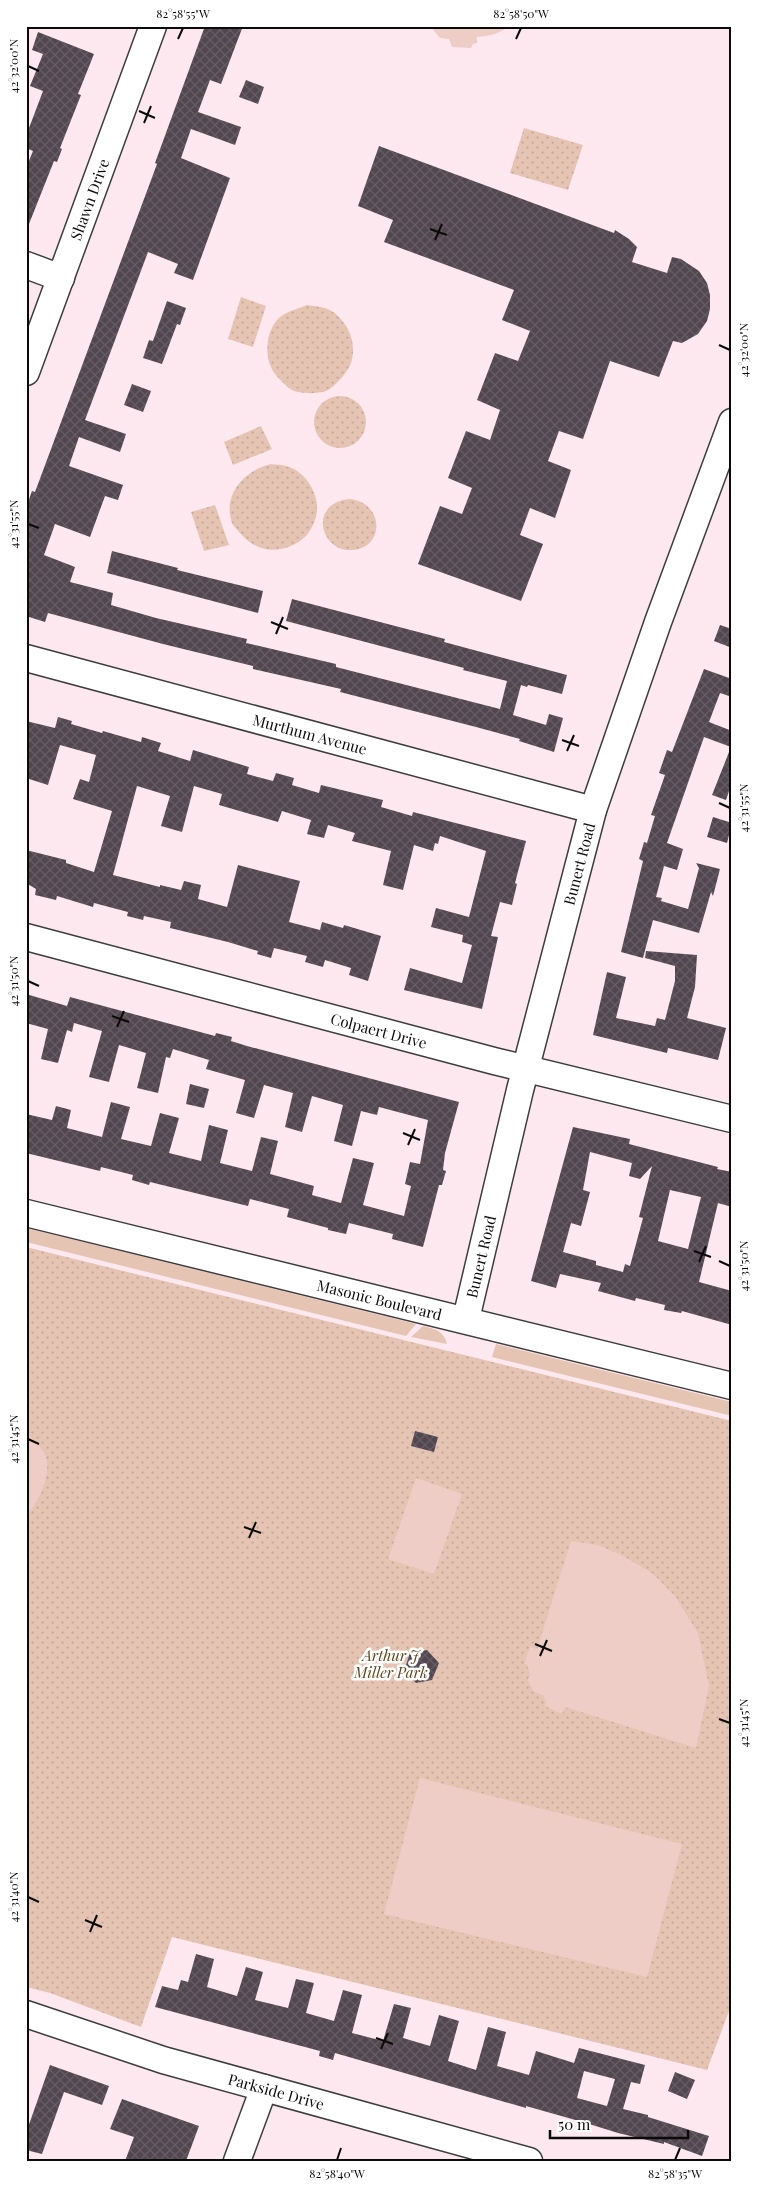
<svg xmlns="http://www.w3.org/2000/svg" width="758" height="2187" font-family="'Playfair Display',serif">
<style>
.grass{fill:#e6c4b4}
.park{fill:url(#park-dots)}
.pitch{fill:#eecdc6}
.building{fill:url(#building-cross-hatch);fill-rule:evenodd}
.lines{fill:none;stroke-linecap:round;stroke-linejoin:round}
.minor-casing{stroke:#3d3d3d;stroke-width:29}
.minor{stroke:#fff;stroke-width:26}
.ticks{fill:none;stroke:#0a0a0a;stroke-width:2}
.labels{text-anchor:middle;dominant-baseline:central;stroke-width:5;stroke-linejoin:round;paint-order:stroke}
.street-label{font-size:15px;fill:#0a0a0a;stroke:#fff}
.park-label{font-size:15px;font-style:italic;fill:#5e461e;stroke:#fff}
.neatline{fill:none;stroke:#0a0a0a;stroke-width:2}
.ticks-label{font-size:12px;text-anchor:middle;fill:#0a0a0a}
</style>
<defs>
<pattern id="park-dots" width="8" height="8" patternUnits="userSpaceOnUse" patternTransform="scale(1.25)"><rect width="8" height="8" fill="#e6c4b4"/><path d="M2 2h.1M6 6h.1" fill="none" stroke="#c4a799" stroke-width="1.8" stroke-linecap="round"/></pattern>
<pattern id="building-cross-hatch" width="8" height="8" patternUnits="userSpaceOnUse" patternTransform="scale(1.25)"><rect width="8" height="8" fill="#524750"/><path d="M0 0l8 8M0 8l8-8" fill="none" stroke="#665d64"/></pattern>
</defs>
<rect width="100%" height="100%" fill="#fee8f0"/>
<g class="grass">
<polygon points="26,1228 416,1324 406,1336 26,1242"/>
<path d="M423,1326C435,1329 444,1331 447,1344L411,1337Z"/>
<polygon points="496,1344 732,1402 732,1416 492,1357"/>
</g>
<g class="park">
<polygon points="524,128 583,145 568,190 510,173"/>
<polygon points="241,297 266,306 253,347 228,339"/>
<path d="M307,305C315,306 323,307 330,310C347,320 358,343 351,363C348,372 335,387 326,391C318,394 300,394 292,390C287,387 279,379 275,374C264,359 265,334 277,320C284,312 297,309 307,305Z"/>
<circle cx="340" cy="422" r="26"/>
<polygon points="261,426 272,449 233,465 224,442"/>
<path d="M271,464C275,465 281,464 286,466C307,471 323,499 315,520C311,532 304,540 293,545C272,555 253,549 239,532C237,529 233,526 232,523C222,494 245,470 271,464Z"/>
<path d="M350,499C385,503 385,549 351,550C321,552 307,503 350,499Z"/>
<polygon points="215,505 229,545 204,551 191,512"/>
<polygon points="26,1247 732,1421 732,2003 707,2070 172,1937 141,2027 50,1993 26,1987"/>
</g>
<g class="pitch">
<path d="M430,26H509C499,34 489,36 477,37V43L473,44L471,48L452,47L449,39L440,38Z"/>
<path d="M26,1434L29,1435C34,1441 44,1450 46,1457C51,1476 39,1502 26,1515Z"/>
<polygon points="416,1478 462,1494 434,1574 388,1559"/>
<polygon points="571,1541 598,1545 623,1556 652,1573 675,1596 698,1633 709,1686 696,1748 565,1707 562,1714 545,1706 546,1701 543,1695 534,1692 528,1680 530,1674 527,1665 524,1664 530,1647 537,1649"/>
<polygon points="420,1778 682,1844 647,1977 384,1914"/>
</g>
<g class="building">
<polygon points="205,26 243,26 221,84 210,80 198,112 241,127 235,145 191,129 181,158 230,178 193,280 174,273 178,264 148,252 85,420 126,434 120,452 79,437 69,466 123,485 118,500 105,496 90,537 55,524 44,555 75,567 70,582 113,593 111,605 156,618 247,639 246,643 336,664 336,667 500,709 507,681 463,670 464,668 286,621 292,599 445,639 444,642 567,675 562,694 528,685 527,687 521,685 513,715 546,725 549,714 563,718 554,752 519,741 520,739 476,727 340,692 341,689 253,669 253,666 163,644 48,613 45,622 26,616 26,508 32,491 35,492 41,476 157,164 155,163"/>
<polygon points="38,32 94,54 78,94 81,95 60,148 62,149 57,162 54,161 27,229 26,168 33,151 26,148 26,136 43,91 30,86 43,54 32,50"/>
<polygon points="246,80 264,87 258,104 239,97"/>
<polygon points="379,146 614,233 615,230 629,239 637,247 632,262 667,273 672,257 681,259 699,271 707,283 710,295 710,309 707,321 698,334 682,343 673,341 659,377 610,361 583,439 559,431 548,461 571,470 555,518 530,508 520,535 543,544 521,601 418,564 440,506 462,514 472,488 448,478 466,431 490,440 500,410 477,400 495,353 518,361 530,331 502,320 514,290 384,242 393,220 358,206"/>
<polygon points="167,301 186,308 180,325 177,324 162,364 143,358 149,340 153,341"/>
<polygon points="132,384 151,391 143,412 124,405"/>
<polygon points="112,551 178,568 177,570 263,591 258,613 107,573"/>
<polygon points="720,625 732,629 732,648 714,641"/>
<polygon points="704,669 732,679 732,697 720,693 709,722 732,731 732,782 726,800 712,795 731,747 704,737 667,843 683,849 677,870 664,866 656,897 662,898 661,901 688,909 699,868 696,863 720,869 713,896 711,892 699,933 653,920 643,958 621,952 643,861 639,859 644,842 647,843 655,816 651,815 665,775 659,773 667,750 672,752"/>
<polygon points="58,717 72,721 71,724 102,733 103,731 141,742 142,737 161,743 158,751 190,761 193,750 249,767 247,774 273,781 276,773 294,778 292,785 319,793 321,785 383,800 381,807 412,816 413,812 526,841 515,883 517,884 512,905 500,902 491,936 498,937 482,1009 404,990 410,968 462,983 472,945 462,942 463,935 431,927 436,908 469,917 486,851 440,836 438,844 435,843 433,851 414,845 403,890 383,885 391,851 352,841 355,833 328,825 324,838 307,834 311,820 282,811 278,822 219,805 222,794 194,786 182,832 161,826 170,796 137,786 113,875 160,887 160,885 181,890 184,881 201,885 198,899 227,907 238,865 300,881 289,922 320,930 322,922 343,928 344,925 381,936 368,981 349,975 351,968 325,960 323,967 305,962 307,956 274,948 271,958 257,954 258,951 228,942 170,928 171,922 144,916 143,920 127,916 128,912 94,903 93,907 57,896 56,900 35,895 36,889 26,883 26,850 66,860 66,863 94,872 112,811 73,799 80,779 89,782 96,755 60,745 48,785 26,778 26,721 55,728"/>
<polygon points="713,817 732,823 727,843 707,837"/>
<polygon points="646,951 697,955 695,987 687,1018 726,1028 718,1060 668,1048 667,1053 593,1035 607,972 626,977 616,1018 655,1026 657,1018 665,1020 675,981 675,966 645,958"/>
<polygon points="26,994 67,1006 70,997 215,1036 216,1033 232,1037 231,1041 247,1046 459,1102 445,1153 443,1170 446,1171 442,1185 439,1185 423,1247 392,1239 393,1234 349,1223 346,1234 328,1230 328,1228 287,1217 289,1209 250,1199 248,1206 150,1182 149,1185 132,1180 133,1175 101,1167 100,1171 26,1153 26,1114 52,1120 56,1106 71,1110 67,1128 102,1137 111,1102 130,1107 121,1139 151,1146 160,1113 179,1118 169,1153 201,1161 209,1125 228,1130 220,1163 252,1171 261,1137 278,1141 270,1174 314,1186 312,1195 341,1203 353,1158 374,1163 363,1205 404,1216 411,1186 405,1184 410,1162 420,1164 428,1120 379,1107 377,1115 361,1111 352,1146 334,1141 343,1105 312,1096 302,1132 285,1127 293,1093 264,1085 254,1118 236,1113 245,1080 206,1069 209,1060 173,1049 170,1058 166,1057 158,1093 137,1088 146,1053 119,1045 109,1082 89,1077 102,1031 74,1023 72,1032 67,1030 58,1063 41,1059 48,1029 26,1023"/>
<polygon points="190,1084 209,1089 204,1108 186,1104"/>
<path d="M573,1127L630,1139L629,1144L718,1167L717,1169L732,1172V1207L718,1203L699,1282L732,1291V1325L682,1311L681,1313L664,1310L665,1305L636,1298L635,1301L598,1291L601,1283L560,1274L556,1288L531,1281ZM590,1152L632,1163L629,1176L640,1179L652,1166L639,1217L643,1218L630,1266L625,1264L623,1272L596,1265V1261L563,1252L571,1223L581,1226L590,1192L583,1190ZM670,1190L701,1197L688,1249L658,1241Z"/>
<polygon points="415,1431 438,1437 434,1452 411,1446"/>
<polygon points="427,1650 439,1663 432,1680 416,1683 404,1671 410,1653"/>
<path d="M196,1954L214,1959L207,1987L237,1996L246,1967L263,1972L255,2000L288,2008L296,1979L314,1983L306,2013L334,2021L343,1990L362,1995L352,2033L383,2041L394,2004L411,2008L403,2038L430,2046L439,2015L459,2021L448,2061L476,2070L488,2027L506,2032L497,2066L529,2075L536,2051L574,2063L579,2048L645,2065L640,2084L631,2082L623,2109L648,2115V2117L709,2136L702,2156L664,2142V2144L618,2133L586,2123L526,2106V2108L335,2053L333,2060L319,2056L320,2051L155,2007L162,1986L178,1990L181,1980L188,1982ZM584,2071L615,2079L607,2106L577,2098Z"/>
<polygon points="50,2065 109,2086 102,2105 64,2092 42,2154 26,2150 26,2133"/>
<polygon points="675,2072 695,2080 687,2099 668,2091"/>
<polygon points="122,2099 199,2126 186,2161 125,2161 134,2137 110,2129"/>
</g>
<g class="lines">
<g class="minor-casing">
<g id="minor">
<polyline points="26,265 61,278"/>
<path id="s1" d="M26,372L153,26"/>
<path id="s2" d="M26,658L593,810"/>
<path id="s3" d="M26,937L494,1061L732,1119"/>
<path id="s4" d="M26,1213L732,1386"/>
<path id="s5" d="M466,1319L520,1090L593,810L658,622L732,422"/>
<path id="s6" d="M26,2014L163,2060L529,2161"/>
<polyline points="237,2161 264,2088"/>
</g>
</g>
<use href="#minor" class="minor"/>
</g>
<path class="ticks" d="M178,39L183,28M516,39L521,28M28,66L39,71M139,111L155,118M144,123L151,106M430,229L447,235M435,240L442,224M719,345L730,350M28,524L39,528M271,622L288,629M276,634L283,617M562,740L579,746M567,751L574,735M719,803L730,808M28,981L39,986M112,1016L129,1022M117,1027L124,1011M403,1133L420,1140M408,1145L415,1129M694,1251L711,1257M719,1261L730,1266M699,1262L706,1246M28,1439L39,1444M244,1527L261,1533M249,1538L256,1522M535,1644L552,1651M540,1656L547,1640M719,1719L730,1723M28,1897L39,1902M85,1920L102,1927M90,1932L97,1915M376,2038L393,2044M381,2049L388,2033M337,2160L341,2148M675,2160L680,2148"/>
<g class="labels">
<g class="street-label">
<text stroke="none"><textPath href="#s1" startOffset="184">Shawn Drive</textPath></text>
<text stroke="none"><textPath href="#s2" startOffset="294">Murthum Avenue</textPath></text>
<text stroke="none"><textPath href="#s5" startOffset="469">Bunert Road</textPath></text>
<text stroke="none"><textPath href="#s3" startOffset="365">Colpaert Drive</textPath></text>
<text stroke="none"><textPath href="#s5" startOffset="64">Bunert Road</textPath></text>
<text stroke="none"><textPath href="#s4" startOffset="364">Masonic Boulevard</textPath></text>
<text stroke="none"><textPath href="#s6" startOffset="262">Parkside Drive</textPath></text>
</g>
<g class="park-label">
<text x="391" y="1655">Arthur J<tspan x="391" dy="17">Miller Park</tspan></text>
</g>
</g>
<rect width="758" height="2187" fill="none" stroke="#ffffff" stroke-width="55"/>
<path d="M550 2130v8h138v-8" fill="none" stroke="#0a0a0a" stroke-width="2.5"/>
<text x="558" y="2130" font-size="15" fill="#0a0a0a" stroke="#ffffff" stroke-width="4" paint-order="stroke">50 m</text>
<rect x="28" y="28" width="702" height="2132" class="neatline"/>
<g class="ticks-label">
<text x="183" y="18">82°58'55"W</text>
<text x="521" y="18">82°58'50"W</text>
<text transform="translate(14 66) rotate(-90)" y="4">42°32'00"N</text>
<text transform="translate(744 350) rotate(-90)" y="4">42°32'00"N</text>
<text transform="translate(14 524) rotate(-90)" y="4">42°31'55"N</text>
<text transform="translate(744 808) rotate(-90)" y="4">42°31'55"N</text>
<text transform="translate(14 981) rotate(-90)" y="4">42°31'50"N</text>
<text transform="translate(744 1266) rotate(-90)" y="4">42°31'50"N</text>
<text transform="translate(14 1439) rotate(-90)" y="4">42°31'45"N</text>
<text transform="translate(744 1723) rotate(-90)" y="4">42°31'45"N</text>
<text transform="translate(14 1897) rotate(-90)" y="4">42°31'40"N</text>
<text x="337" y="2178">82°58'40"W</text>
<text x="675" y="2178">82°58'35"W</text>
</g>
</svg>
